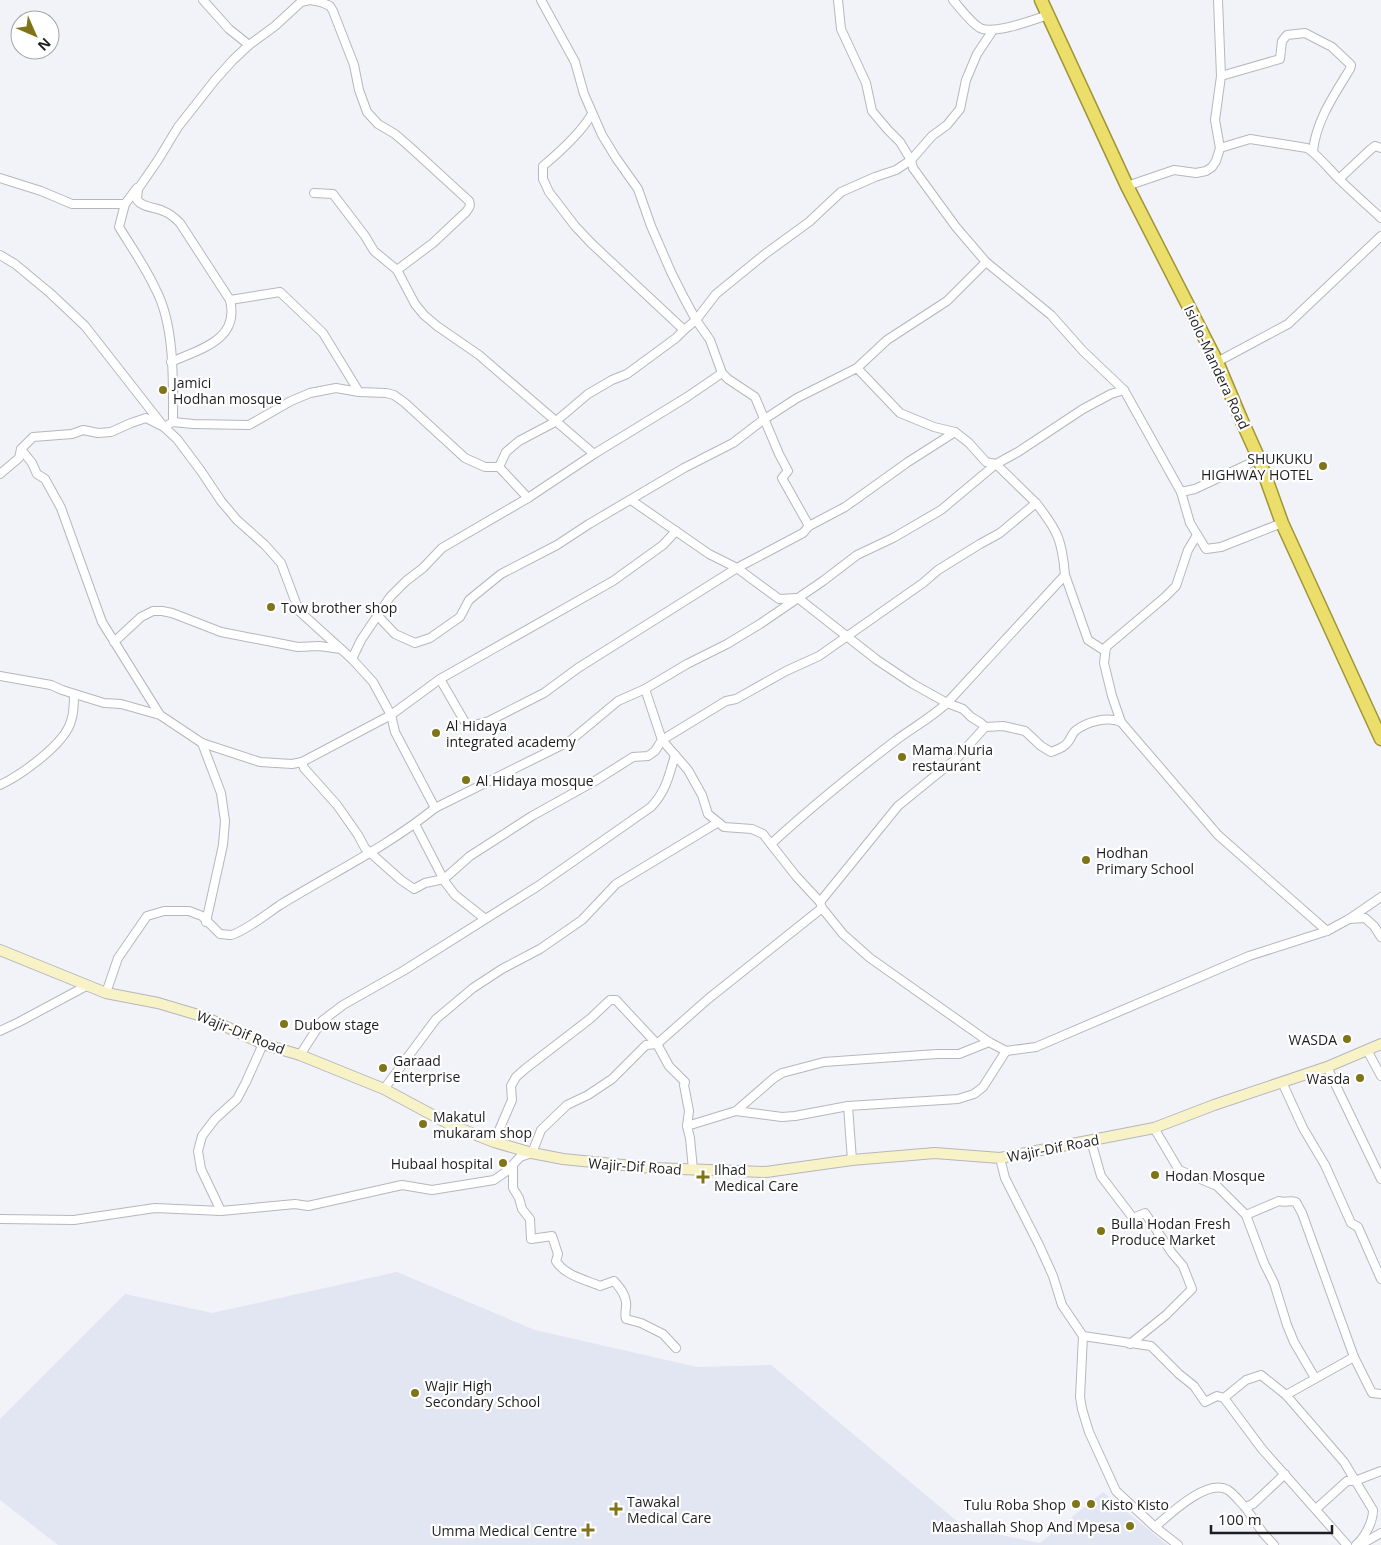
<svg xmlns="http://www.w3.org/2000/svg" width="1381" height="1545" font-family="'Open Sans',sans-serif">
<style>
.built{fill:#e2e5f2}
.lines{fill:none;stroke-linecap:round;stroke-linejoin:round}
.minor-casing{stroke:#b6b7bc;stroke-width:10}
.secondary-casing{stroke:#b6b7bc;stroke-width:12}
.trunk-casing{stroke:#a09537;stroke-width:15}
.minor{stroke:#fff;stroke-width:8}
.secondary{stroke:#f8f2c7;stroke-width:10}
.trunk{stroke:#ebde6a;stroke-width:12}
.poi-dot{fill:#7f7518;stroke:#fff;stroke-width:2}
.labels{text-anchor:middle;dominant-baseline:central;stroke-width:4.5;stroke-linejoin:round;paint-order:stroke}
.street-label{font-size:14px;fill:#1e1e20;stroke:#fff}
.poi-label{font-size:14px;fill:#1e1e20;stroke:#fff;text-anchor:start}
</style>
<rect width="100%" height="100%" fill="#f1f3f8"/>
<polygon class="built" points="397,1272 535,1330 697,1367 771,1365 965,1528 1040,1543 1103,1492 1167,1545 58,1545 0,1500 0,1419 125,1294 212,1313"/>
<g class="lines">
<g class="minor-casing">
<g id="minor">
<polyline points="203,0 229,29 249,45"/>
<polyline points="541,0 575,62 584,94 602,135 616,158 638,189 651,226 671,272 683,296 696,320 716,294 765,254 809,222 841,192 875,177 896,170 911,160 932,136 947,125 960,109 966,80 977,54 993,30"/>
<polyline points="838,0 841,29 866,83 872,111 888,130 900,142 911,160 913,168 956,227 986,262 1051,315 1083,351 1124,390 1181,492"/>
<path d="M953,0C961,9 970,22 980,28C994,35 1033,20 1048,15"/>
<path d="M1221,76L1280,59L1282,41L1287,35L1305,33L1332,47L1351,65L1350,69C1334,95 1316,121 1313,151"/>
<path d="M592,114C580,134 561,151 543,166V179L549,192L575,226L591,243L684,330L696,320L710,340L722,373L728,379L755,397L779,454L788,471L782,478L809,526"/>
<path d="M1220,148L1250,139L1307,148C1316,153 1329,169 1338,178C1352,192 1367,205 1381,218"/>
<polyline points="0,178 41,191 72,204 125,204 137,188"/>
<polyline points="1339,179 1371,149 1375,146 1381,148"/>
<polyline points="1127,186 1174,170 1196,173 1206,171 1212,167 1216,161 1220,148 1215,120 1221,76 1218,0"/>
<polyline points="314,193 333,194 365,236 374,251 397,270 415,304 424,315 437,326 479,355 594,454"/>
<path d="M125,204L119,227C132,248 146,268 156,290C175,326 173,382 173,422"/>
<polyline points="0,255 15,264 50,293 85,326 164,427 177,439 201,471 221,501 237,520 265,545 281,563 299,611 352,659 373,682 391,715 395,732 435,808"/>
<polyline points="230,300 280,292 323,333 359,392"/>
<path d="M171,362C200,349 240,340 230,300L180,223C175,218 170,213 163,211C155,207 143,208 137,200L138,189L158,160L178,127L215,80L233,60L249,45L275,26L301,2L310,0L321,2L330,6L333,11L354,65L359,90L367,112L378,124L395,134L410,147L469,201C471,206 469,208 466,212L433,243L397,270"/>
<polyline points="1217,362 1288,324 1381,236"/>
<polyline points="857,368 887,340 947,301 986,262"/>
<polyline points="164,427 173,422 193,424 249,425 291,401 310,393 336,388 359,392 386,393 394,395 405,403 465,458 485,467 499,467"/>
<polyline points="21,449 32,463 37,474 45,479 50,488 61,508 102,622 160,715"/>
<polyline points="1259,459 1195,489 1181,492 1190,523 1206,549 1221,547 1282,523"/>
<polyline points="0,474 19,458 21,449 33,437 72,434 83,430 98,433 111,432 131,423 146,418 162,426"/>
<polyline points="528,498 499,467 506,452 519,441 555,422 588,394 612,380 627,374 676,338 684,330"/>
<path d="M631,500L709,554L737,568L779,599L798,598L877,660L913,684L947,703L1065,575C1062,540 1058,531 1036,503"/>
<polyline points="1065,575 1088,640 1105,651"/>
<polyline points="114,642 141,617 153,611 162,611 172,613 221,632 298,647 319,646 341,649"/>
<polyline points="352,659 361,640 390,597 406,581 423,568 442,548 528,498 594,454 687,397 722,373"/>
<polyline points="0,676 51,685 62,690 104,703 121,704 160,715 202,743 260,762 292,764 302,762 304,768 337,805 358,835 365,848 401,880 414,889 425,883 444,879 470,856 532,816 595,781 633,757 648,756 655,751 662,740 726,701 736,699 786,671 819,656 923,583 938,570 980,544 1000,533 1036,503 996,464 986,462 969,443 955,432 934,427 900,413 857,368 797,398 763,420 733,443 684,468 589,524 557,545 501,574 469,600 460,617 430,638 415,643 395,634 378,616"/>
<polyline points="440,679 466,724 471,726 489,721 544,693 578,668 737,568 803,533 809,526 845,507 908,462 955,432"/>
<polyline points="645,689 662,740 688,770 702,795 708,814 724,827 752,829 763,834 796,876 820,902 822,908 843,934 870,958 989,1042 1006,1051 1036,1047 1249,956 1327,931 1349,919 1381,897"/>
<polyline points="1121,722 1112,696 1104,663 1106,647 1165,597 1176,586 1188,550 1197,535"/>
<polyline points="202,743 221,793 225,821 223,845 206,922"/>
<polyline points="302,762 391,715 440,679 613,581 663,545 676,531"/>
<path d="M0,785C21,775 65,744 71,721C74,713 74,703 74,694"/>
<polyline points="415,824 445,882 455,895 484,918"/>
<path d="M771,844C811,807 852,774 895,741C912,728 931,718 947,703L963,709L971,717L981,723L985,727L1003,726L1025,731L1041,746L1051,752C1058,749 1064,748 1068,742C1071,738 1072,734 1075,731C1086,722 1107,716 1121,722L1218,835L1327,931"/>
<polyline points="820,902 898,806 958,757 985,727"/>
<polyline points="1349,919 1365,918 1374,926 1381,937"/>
<path d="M106,993L118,958L147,916L164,911H189L202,916L220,934C223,934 228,935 231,935C244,932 268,913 280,905C332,873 387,847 435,808L570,741L618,701L645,689L687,664L727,644L760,624L823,581L857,555L893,538L941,510L996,464L1018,452L1083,409L1111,394L1124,390"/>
<polyline points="0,1031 19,1022 88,985"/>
<polyline points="1367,1050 1381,1076"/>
<path d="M300,1055L322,1021L343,1005L403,971L538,886L651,807C666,791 669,776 675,755"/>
<polyline points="1327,1067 1381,1179"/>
<polyline points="1282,1082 1303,1128 1325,1165 1351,1223 1358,1227 1381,1279"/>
<polyline points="384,1089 436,1019 473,988 502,969 540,949 582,920 616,884 717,823"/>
<polyline points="848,1106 852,1160"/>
<polyline points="736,1111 782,1117 795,1116 848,1106 958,1099 974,1094 983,1087 1006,1051"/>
<polyline points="687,1126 736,1111 774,1078 782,1073 824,1062 937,1054 959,1054 989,1042"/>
<polyline points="1154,1128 1179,1170 1217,1186 1246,1215 1264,1263 1274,1283 1287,1325 1294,1342 1315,1378"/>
<polyline points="1091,1141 1101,1176 1133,1218 1145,1213 1172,1253 1183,1266 1192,1289 1166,1315 1130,1344"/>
<polyline points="494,1142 512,1100 511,1086 516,1077 525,1069 591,1018 610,1000 616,1000 657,1044 669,1066 685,1082 684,1085 689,1111 687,1126 690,1138 693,1170"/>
<polyline points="1000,1158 1005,1178 1039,1245 1053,1276 1062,1305 1083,1336 1080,1397 1082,1409 1089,1432 1116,1491 1155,1527 1178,1545"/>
<path d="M513,1165V1188L519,1198L522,1209L530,1219L531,1239L552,1236L558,1254L556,1261C564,1275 586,1280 600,1286L614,1281C619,1287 625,1293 626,1302C627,1308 624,1313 626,1319L641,1323L663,1334L676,1348"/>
<polyline points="221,1211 201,1169 198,1151 202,1136 215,1119 237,1099 246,1082 263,1044"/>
<path d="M1246,1215L1279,1201C1285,1203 1290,1200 1296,1202L1302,1213L1354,1357"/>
<polyline points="0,1219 74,1220 155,1208 221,1211 295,1204 308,1206 402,1185 432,1190 494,1180 507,1171 520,1157 532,1153 541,1130 567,1105 588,1095 612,1079 646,1045 657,1044 708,999 822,908"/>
<polyline points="1083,1336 1151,1346 1179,1374 1194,1386 1205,1402 1217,1396 1224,1398 1262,1449 1347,1545"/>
<polyline points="1286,1395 1354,1357 1372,1393 1381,1394"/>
<path d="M1224,1398L1246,1380L1261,1375L1286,1395L1344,1462L1373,1510C1373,1522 1365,1537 1356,1545"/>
<polyline points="1245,1507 1263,1533 1274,1545"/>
<polyline points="1316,1509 1347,1481 1355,1481 1381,1471"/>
<path d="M1155,1527C1170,1514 1207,1478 1228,1490C1234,1494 1240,1502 1245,1507L1253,1504L1285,1474"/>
<polyline points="1360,1545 1381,1533"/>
</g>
</g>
<g class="secondary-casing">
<polyline id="secondary" points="0,950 106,993 158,1003 205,1017 263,1044 300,1055 384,1089 451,1125 494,1142 532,1153 563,1159 653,1168 766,1172 852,1160 935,1153 1000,1158 1154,1128 1214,1105 1327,1067 1381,1044"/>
</g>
<g class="trunk-casing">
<polyline id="trunk" points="1041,0 1127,186 1217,362 1241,419 1259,459 1282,523 1381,739"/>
</g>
<use href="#minor" class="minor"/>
<use href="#secondary" class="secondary"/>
<use href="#trunk" class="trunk"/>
</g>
<g class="poi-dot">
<circle cx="163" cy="390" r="5"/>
<circle cx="1323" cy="466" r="5"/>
<circle cx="271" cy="607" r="5"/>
<circle cx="436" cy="733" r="5"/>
<circle cx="902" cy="757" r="5"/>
<circle cx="466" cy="780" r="5"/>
<circle cx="1086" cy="860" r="5"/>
<circle cx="284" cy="1024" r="5"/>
<circle cx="1347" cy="1039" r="5"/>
<circle cx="383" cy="1068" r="5"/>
<circle cx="1360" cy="1078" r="5"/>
<circle cx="423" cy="1124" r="5"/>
<circle cx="503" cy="1163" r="5"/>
<circle cx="1155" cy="1175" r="5"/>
<path d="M700.5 1169.5h5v5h5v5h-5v5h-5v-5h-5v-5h5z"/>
<circle cx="1101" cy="1231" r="5"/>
<circle cx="415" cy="1393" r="5"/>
<circle cx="1076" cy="1504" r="5"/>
<circle cx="1091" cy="1504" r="5"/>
<path d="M613.5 1501.5h5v5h5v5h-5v5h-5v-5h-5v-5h5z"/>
<circle cx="1130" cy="1526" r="5"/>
<path d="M585.5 1522.5h5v5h5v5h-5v5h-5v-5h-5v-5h5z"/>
</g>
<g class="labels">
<g class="street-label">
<text transform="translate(1217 367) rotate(65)">Isiolo-Mandera Road</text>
<text transform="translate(241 1032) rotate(22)">Wajir-Dif Road</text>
<text transform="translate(1053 1148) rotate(-11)">Wajir-Dif Road</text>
<text transform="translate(635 1166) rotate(4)">Wajir-Dif Road</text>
</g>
<g class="poi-label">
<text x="173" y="382">Jamici<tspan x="173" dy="16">Hodhan mosque</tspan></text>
<text x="1313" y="458" text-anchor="end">SHUKUKU<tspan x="1313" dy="16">HIGHWAY HOTEL</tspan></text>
<text x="281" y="607">Tow brother shop</text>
<text x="446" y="725">Al Hidaya<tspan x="446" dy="16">integrated academy</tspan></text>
<text x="912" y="749">Mama Nuria<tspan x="912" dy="16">restaurant</tspan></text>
<text x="476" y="780">Al Hidaya mosque</text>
<text x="1096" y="852">Hodhan<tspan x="1096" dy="16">Primary School</tspan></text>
<text x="294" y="1024">Dubow stage</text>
<text x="1337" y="1039" text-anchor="end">WASDA</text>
<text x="393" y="1060">Garaad<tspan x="393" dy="16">Enterprise</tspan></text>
<text x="1350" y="1078" text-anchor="end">Wasda</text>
<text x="433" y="1116">Makatul<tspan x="433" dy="16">mukaram shop</tspan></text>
<text x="493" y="1163" text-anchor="end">Hubaal hospital</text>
<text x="714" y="1169">Ilhad<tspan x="714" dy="16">Medical Care</tspan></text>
<text x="1165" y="1175">Hodan Mosque</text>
<text x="1111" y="1223">Bulla Hodan Fresh<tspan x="1111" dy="16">Produce Market</tspan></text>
<text x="425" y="1385">Wajir High<tspan x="425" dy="16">Secondary School</tspan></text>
<text x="627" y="1501">Tawakal<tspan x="627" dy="16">Medical Care</tspan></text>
<text x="1066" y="1504" text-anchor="end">Tulu Roba Shop</text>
<text x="1101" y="1504">Kisto Kisto</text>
<text x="1120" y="1526" text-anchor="end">Maashallah Shop And Mpesa</text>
<text x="577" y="1530" text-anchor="end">Umma Medical Centre</text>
</g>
</g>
<g transform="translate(35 35) rotate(135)"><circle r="24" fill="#ffffff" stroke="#a5a5a6"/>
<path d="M0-4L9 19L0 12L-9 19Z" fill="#7f7518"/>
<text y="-8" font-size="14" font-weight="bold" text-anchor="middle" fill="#1e1e20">N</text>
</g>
<path d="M1211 1525v8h121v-8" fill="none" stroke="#1e1e20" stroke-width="2.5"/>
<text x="1218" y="1525" font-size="15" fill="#1e1e20" stroke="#ffffff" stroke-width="4" paint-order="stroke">100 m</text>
</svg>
